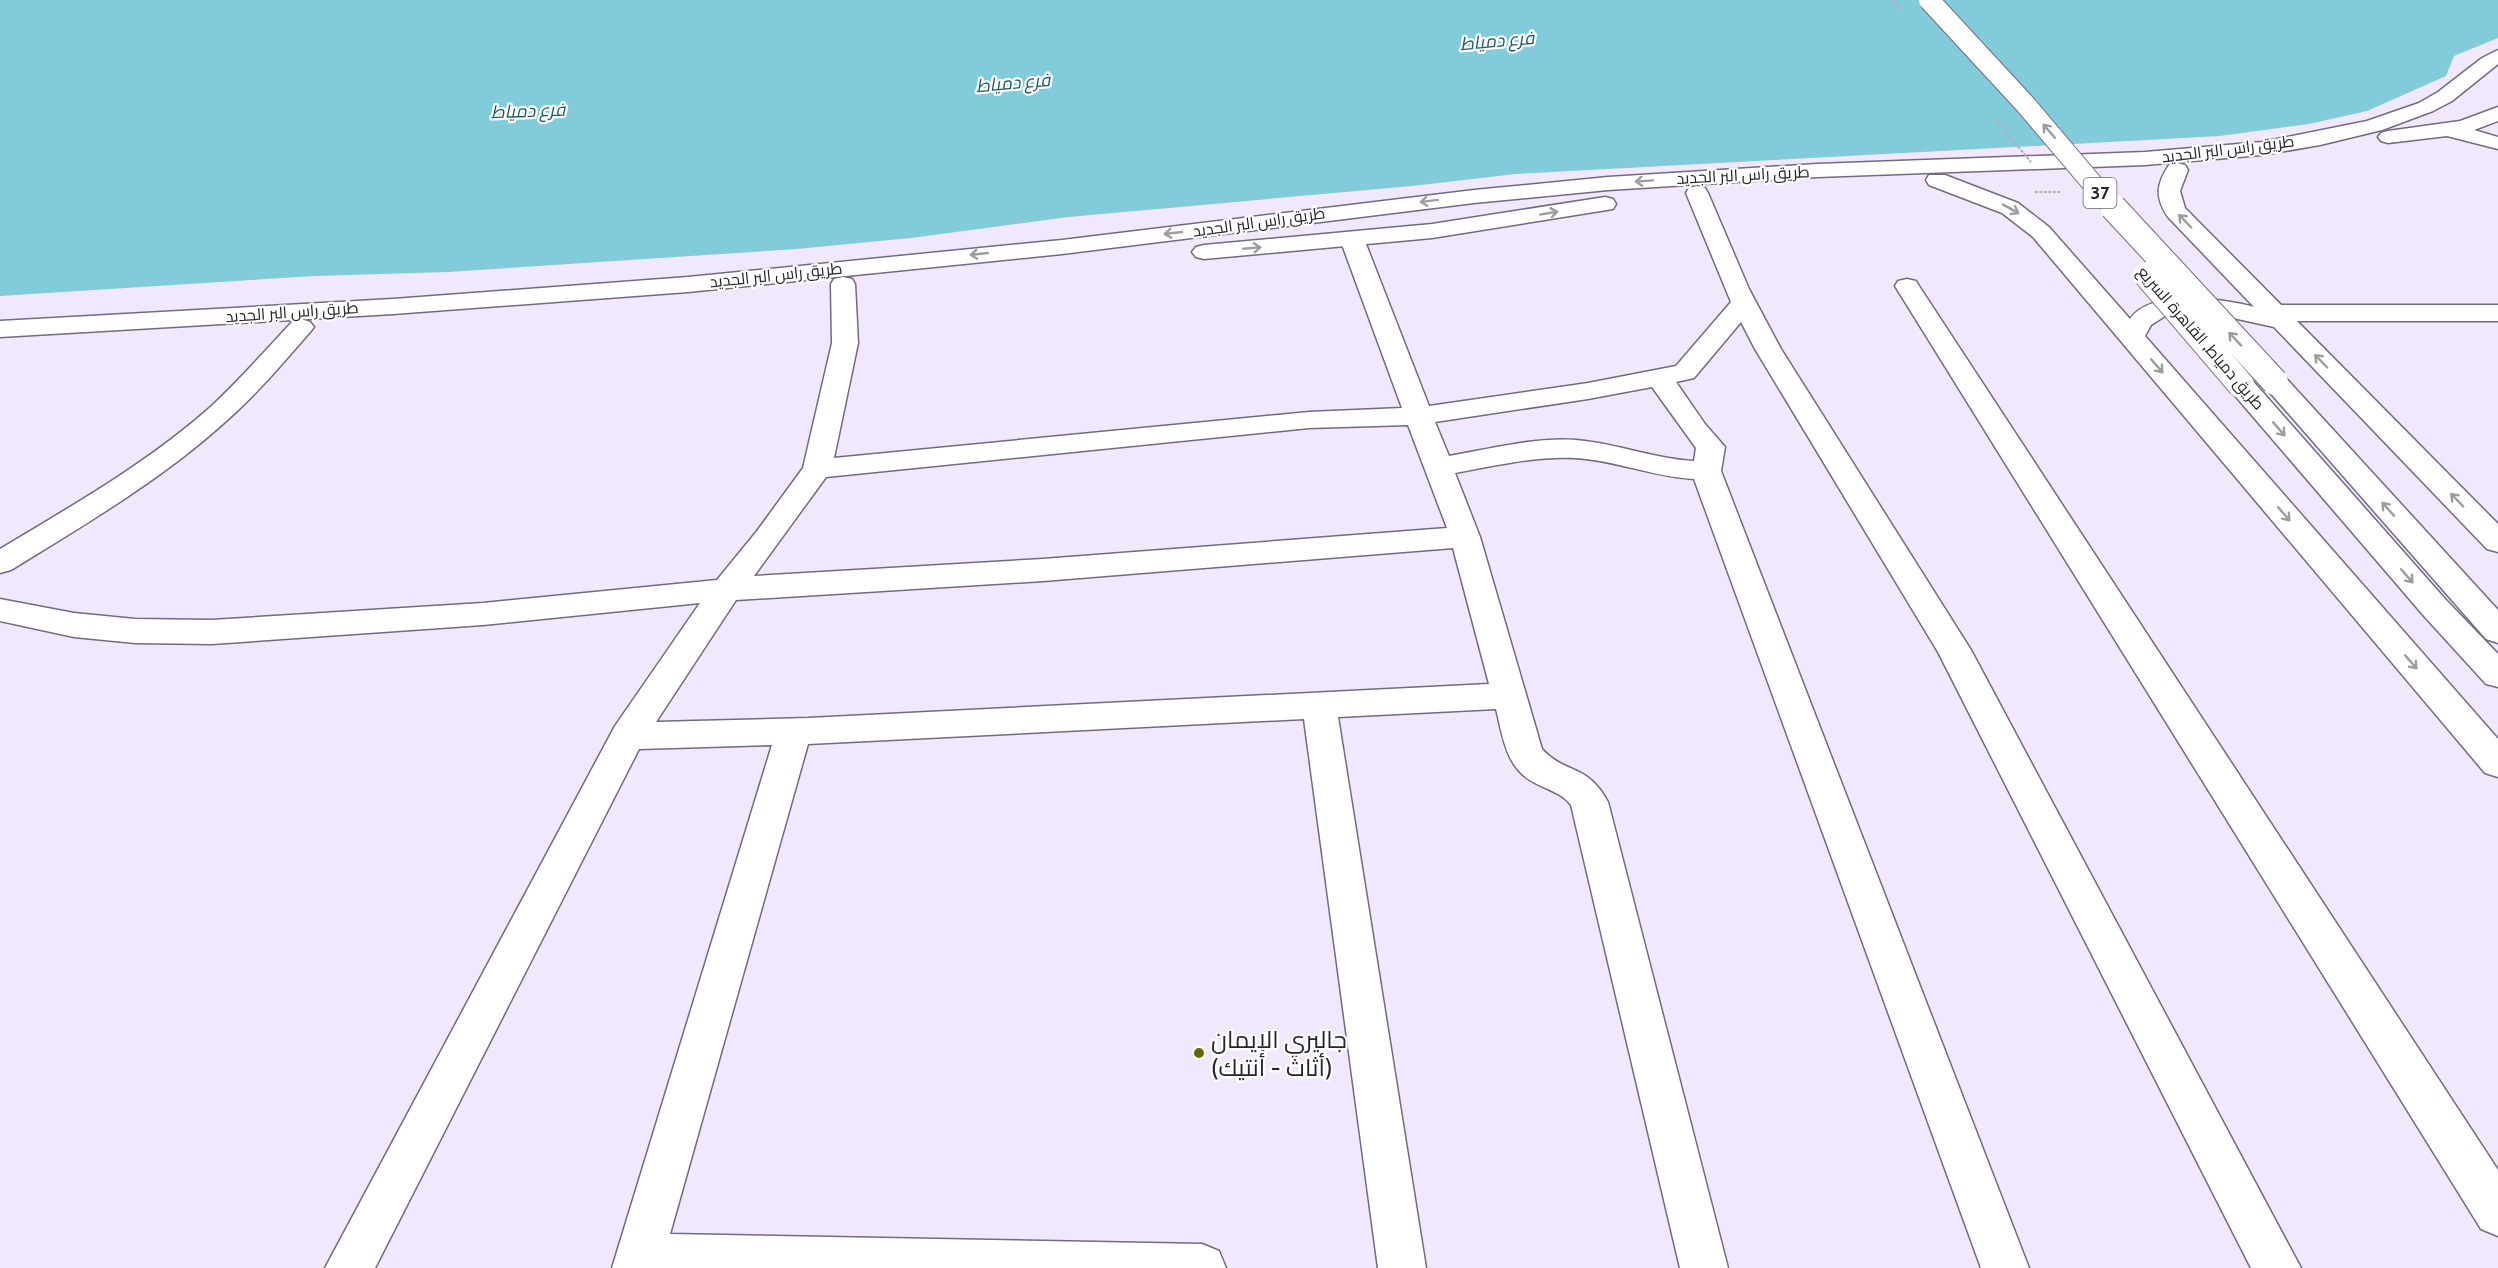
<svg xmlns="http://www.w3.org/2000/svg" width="2498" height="1268" font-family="Cabin,Cairo,sans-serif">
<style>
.water{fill:#81cbda}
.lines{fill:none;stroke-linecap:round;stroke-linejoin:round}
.minor-casing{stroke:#736980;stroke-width:3}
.major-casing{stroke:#736980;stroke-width:3}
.highway-casing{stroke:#736980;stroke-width:3}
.path{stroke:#b5acbf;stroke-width:2;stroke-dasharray:3 1.5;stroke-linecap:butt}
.minor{fill:#fff;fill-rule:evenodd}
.major{fill:#fff;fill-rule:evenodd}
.highway{fill:#fff;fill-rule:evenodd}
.highway-bridge-far1-casing{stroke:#736980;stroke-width:22;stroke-linecap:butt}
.highway-bridge-casing{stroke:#736980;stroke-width:28;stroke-linecap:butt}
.path-bridge{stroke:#b5acbf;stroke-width:2;stroke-dasharray:3 1.5;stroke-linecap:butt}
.highway-bridge-far1{stroke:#fff;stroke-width:20}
.highway-bridge{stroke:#fff;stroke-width:26}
.oneway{stroke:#9e9ca0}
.poi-dot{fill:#660;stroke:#fff;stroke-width:2}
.labels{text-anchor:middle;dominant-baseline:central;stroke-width:4.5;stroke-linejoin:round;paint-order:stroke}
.far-street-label{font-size:16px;fill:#27232c;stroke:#fff}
.far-water-label{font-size:18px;font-style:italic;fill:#1a5863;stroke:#fff}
.shield{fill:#fff;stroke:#68656b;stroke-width:1.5}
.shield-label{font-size:18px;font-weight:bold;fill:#27232c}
.near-poi-label{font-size:24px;fill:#27232c;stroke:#fff;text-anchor:start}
</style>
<rect width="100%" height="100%" fill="#f2e8fe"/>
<polygon class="water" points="0,0 2498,0 2498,38 2454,56 2446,76 2367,111 2309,124 2220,136 1516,174 1412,186 1069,217 911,238 797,249 448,272 315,276 0,296"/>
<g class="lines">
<g class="minor-casing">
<g id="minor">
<path d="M1697,186L1705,188L1708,193L1749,289L1781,349L1971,650L2301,1268H2251L1938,652L1755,349L1741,322L1694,378L1676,382L1705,424L1725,447L1721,471L2029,1268H1981L1694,479C1654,477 1614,460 1575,458C1536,456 1494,466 1455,473L1480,537L1542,749C1566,775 1587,763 1608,802L1728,1268H1680L1571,805C1562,793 1548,790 1535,783C1506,769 1503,737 1496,709L1338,717L1426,1268H1378L1304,719L808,744L670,1234L1202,1244L1219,1251L1226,1268H612L772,745L639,749L375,1268H325L615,726L700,603L483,625L212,644L135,643L74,637L0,621V599L74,613L135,619L212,620L483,603L717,580L757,531L803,468L832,343L831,284L834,279L843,277L852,279L855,284L858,343L834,458L1309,412L1402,408L1340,239L1344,234H1360L1364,239L1429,406L1588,383L1676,366L1731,302L1686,193L1689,188ZM1652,387L1696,448L1694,461C1654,459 1616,443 1576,440C1534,437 1490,449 1449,456L1435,422L1588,399ZM1408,425L1447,528L1043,559L754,576L826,477L1309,428ZM1453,548L1489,684L808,718L656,722L736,600L1043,581Z"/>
<polygon points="1907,279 1916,281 1919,286 2498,1170 2498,1236 2481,1229 1895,286 1898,281"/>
<polygon points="2275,305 2498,305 2498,321 2275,321 2266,318 2262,313 2266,308"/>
<path d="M301,319L310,322L314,327L310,332C283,363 256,395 225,422C161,480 84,525 11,570L0,573V549C70,507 144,465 206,411C237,383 264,352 292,322Z"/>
</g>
</g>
<g class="major-casing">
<g id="major">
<polygon points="2498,50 2498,64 2452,101 2433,111 2382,130 2320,145 2262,155 2145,165 1817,177 1608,190 1474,203 1062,254 688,292 393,314 0,337 0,321 393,299 688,277 1062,240 1474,190 1608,177 1817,164 2145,152 2262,142 2367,121 2419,103 2438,92 2482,58"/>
<polygon points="2498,107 2498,121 2474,130 2498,137 2498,149 2447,136 2388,143 2381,141 2378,137 2381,133 2388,131 2460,121"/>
<polygon points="1605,197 1613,199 1616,204 1613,209 1432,238 1204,259 1196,257 1192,252 1196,247 1204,245 1432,224"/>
</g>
</g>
<g class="highway-casing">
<g id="highway">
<path d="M2177,163L2185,165L2188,170L2180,191L2185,208L2498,524V552L2487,549L2274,327L2224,316L2177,314L2165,316L2151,325L2145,336L2498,739V777L2485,773L2033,237L2002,213L1929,185L1926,180L1929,175H1945L2018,203L2049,227L2130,319C2151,288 2223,299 2254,307L2168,217C2155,198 2156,184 2169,165Z"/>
<polygon points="2275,374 2284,376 2498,610 2498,643 2486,639 2266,388 2262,382 2266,376"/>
<polygon points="2241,377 2251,379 2446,600 2498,654 2498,687 2486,684 2424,616 2231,391 2228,385 2231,379"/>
</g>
</g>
<polyline class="path" points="2035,192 2060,192"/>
<use href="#minor" class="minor"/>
<use href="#major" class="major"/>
<use href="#highway" class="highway"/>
<g class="highway-bridge-far1-casing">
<polyline id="highway-bridge-far1" points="1929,0 2025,104 2114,209"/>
</g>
<g class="highway-bridge-casing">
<g id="highway-bridge">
<polyline points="2113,207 2275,382"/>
<polyline points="2147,275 2241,385"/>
</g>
</g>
<g class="path-bridge">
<polyline points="1893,0 1901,9"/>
<polyline points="1995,119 2031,162"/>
</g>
<use href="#highway-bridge-far1" class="highway-bridge-far1"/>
<use href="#highway-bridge" class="highway-bridge"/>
</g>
<defs><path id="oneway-shaft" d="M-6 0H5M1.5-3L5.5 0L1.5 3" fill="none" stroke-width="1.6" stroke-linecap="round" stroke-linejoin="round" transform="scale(1.5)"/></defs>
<g class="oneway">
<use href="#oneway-shaft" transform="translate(2049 131) rotate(-131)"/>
<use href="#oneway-shaft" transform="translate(1644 181) rotate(176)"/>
<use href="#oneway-shaft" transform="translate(1429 201) rotate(173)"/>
<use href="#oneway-shaft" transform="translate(2011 209) rotate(29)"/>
<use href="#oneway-shaft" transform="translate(1549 213) rotate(-10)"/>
<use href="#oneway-shaft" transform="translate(2185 221) rotate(-134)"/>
<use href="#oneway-shaft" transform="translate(1173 233) rotate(174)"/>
<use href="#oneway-shaft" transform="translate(1252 248) rotate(-5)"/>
<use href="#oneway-shaft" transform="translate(979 254) rotate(174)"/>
<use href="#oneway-shaft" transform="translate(2235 339) rotate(-133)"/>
<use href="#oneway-shaft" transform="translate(2321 361) rotate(-134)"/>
<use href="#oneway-shaft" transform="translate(2157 366) rotate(49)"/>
<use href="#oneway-shaft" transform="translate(2279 429) rotate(49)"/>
<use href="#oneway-shaft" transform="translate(2457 500) rotate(-134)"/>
<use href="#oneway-shaft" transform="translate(2388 509) rotate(-132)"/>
<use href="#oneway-shaft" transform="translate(2284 514) rotate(49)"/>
<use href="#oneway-shaft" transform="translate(2407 576) rotate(49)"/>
<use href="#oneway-shaft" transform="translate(2411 662) rotate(49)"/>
</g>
<circle class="poi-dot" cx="1199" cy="1053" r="6"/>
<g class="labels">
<g class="far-street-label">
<text transform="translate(2228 149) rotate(-7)">طريق راس البر الجديد</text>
<text transform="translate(1743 175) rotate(-3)">طريق راس البر الجديد</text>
<text transform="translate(1259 222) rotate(-8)">طريق راس البر الجديد</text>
<text transform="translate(776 275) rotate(-6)">طريق راس البر الجديد</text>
<text transform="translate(292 312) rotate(-4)">طريق راس البر الجديد</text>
<text transform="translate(2201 338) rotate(49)">طريق دمياط, القاهرة السريع</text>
</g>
<g class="far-water-label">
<text transform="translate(1497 41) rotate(-5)">فرع دمياط</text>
<text transform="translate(1013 83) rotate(-5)">فرع دمياط</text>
<text transform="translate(528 111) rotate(-2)">فرع دمياط</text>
</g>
<rect class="shield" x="2083.5" y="178" width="33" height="30" rx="4.5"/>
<g class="shield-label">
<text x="2100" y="193">37</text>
</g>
<g class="near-poi-label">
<text x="1211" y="1039">جاليري الإيمان<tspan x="1211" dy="28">(أثاث - أنتيك)</tspan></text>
</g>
</g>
</svg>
